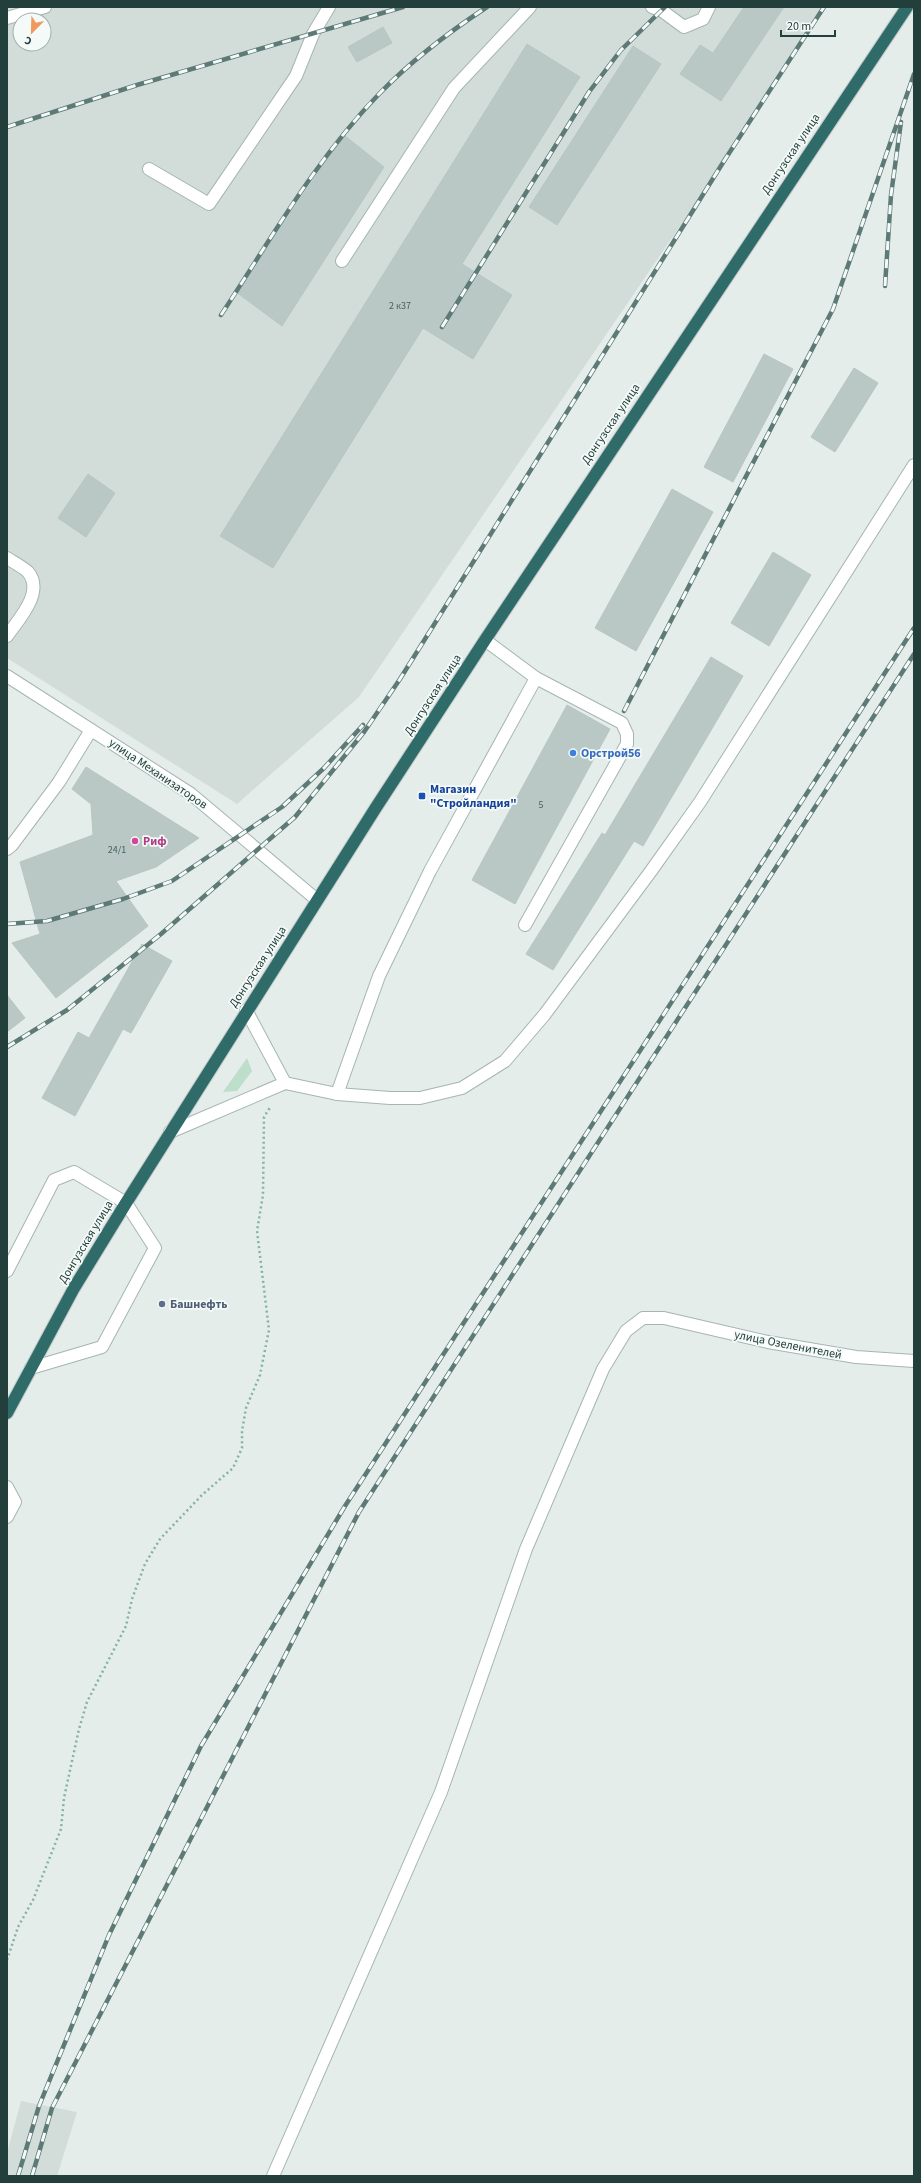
<svg xmlns="http://www.w3.org/2000/svg" width="921" height="2183" font-family="'Source Sans 3',sans-serif">
<style>
.built{fill:#d2ddda;fill-rule:evenodd}
.green{fill:#bddecb}
.building{fill:#b9c8c4;stroke:#b6c7c2}
.lines{fill:none;stroke-linecap:round;stroke-linejoin:round}
.minor-casing{stroke:#a6b5b2;stroke-width:14}
.highway-casing{stroke:#c1c9c8;stroke-width:14}
.path{stroke:#84b1a9;stroke-width:2.5;stroke-dasharray:2 3;stroke-linecap:butt}
.minor{stroke:#fff;stroke-width:12}
.highway{stroke:#2f6b68;stroke-width:12}
.rail-casing{stroke:#5e7a77;stroke-width:4.5}
.rail{stroke:#f4faf8;stroke-width:3;stroke-dasharray:9;stroke-linecap:butt}
.shop-dot{fill:#3f7fe0;stroke:#f4faf8;stroke-width:1.5}
.transit-dot{fill:#1a4fb4;stroke:#f4faf8;stroke-width:1.5}
.hotel-dot{fill:#d1479c;stroke:#f4faf8;stroke-width:1.5}
.service-dot{fill:#5c6f8a;stroke:#f4faf8;stroke-width:1.5}
.labels{text-anchor:middle;dominant-baseline:central;stroke-width:3.5;stroke-linejoin:round;paint-order:stroke}
.number-label{font-size:10px;fill:#48615e}
.street-label{font-size:12px;fill:#233f3c;stroke:#f4faf8}
.shop-label{font-size:12px;font-weight:bold;fill:#366cbe;stroke:#f4faf8;text-anchor:start}
.transit-label{font-size:12px;font-weight:bold;fill:#164399;stroke:#f4faf8;text-anchor:start}
.hotel-label{font-size:12px;font-weight:bold;fill:#b23c85;stroke:#f4faf8;text-anchor:start}
.service-label{font-size:12px;font-weight:bold;fill:#4e5e75;stroke:#f4faf8;text-anchor:start}
</style>
<rect width="100%" height="100%" fill="#e4edea"/>
<g class="built">
<path d="M7,7H824L751,122L359,697L237,804L7,658ZM20,20H44V44H20Z"/>
<polygon points="21,2101 77,2112 57,2176 7,2176 7,2153"/>
</g>
<polygon class="green" points="247,1058 252,1071 237,1091 223,1092"/>
<g class="building">
<polygon points="744,7 784,7 721,101 680,74 700,45 713,53"/>
<polygon points="383,27 392,43 357,62 348,47"/>
<polygon points="527,44 580,77 462,264 512,295 473,359 423,328 273,568 220,536"/>
<polygon points="633,46 661,64 557,225 529,207"/>
<polygon points="344,135 384,167 282,326 236,292"/>
<polygon points="764,354 793,369 733,482 704,467"/>
<polygon points="854,368 878,383 835,452 811,437"/>
<polygon points="88,474 115,493 86,537 58,518"/>
<polygon points="672,489 713,512 636,651 595,628"/>
<polygon points="773,552 811,575 769,646 731,623"/>
<polygon points="711,657 743,676 643,846 634,841 553,970 526,954 602,833 605,835"/>
<polygon points="567,705 610,729 515,904 472,880"/>
<polygon points="86,767 199,838 156,867 116,881 148,926 56,998 12,943 40,934 20,862 93,835 91,804 72,789"/>
<polygon points="142,944 172,961 131,1033 123,1029 75,1116 42,1098 78,1032 89,1038"/>
<polygon points="7,995 25,1018 7,1032"/>
</g>
<g class="lines">
<g class="minor-casing">
<g id="minor">
<polyline points="652,7 661,10 684,27 703,19 709,7"/>
<polyline points="7,18 45,7"/>
<polyline points="149,169 209,204 296,76 313,34 329,7"/>
<polyline points="342,261 454,88 530,7"/>
<path d="M7,558C13,562 23,567 28,572C45,592 18,620 7,636"/>
<polyline points="7,676 191,794 317,900"/>
<polyline points="7,849 12,845 59,782 91,730"/>
<polyline points="525,925 627,744 627,734 622,723 536,678"/>
<polyline points="246,1010 285,1083"/>
<polyline points="337,1094 379,976 430,871 536,678 485,640"/>
<polyline points="170,1132 285,1083 337,1094 390,1098 420,1098 462,1088 505,1061 545,1014 651,871 700,802 914,465"/>
<polyline points="7,1271 54,1180 74,1172 126,1203 155,1248 102,1347 31,1368"/>
<polyline points="7,1487 15,1502 7,1517"/>
<polyline points="273,2176 441,1792 526,1549 603,1369 626,1331 643,1318 664,1318 768,1342 856,1357 914,1361"/>
</g>
</g>
<g class="highway-casing">
<polyline id="highway" points="7,1413 74,1288 126,1203 375,809 485,640 907,7"/>
</g>
<polyline class="path" points="7,1960 18,1927 33,1900 61,1829 64,1798 79,1729 87,1702 126,1626 132,1599 145,1564 160,1539 202,1495 233,1468 242,1448 242,1431 246,1408 260,1375 269,1330 257,1231 263,1195 264,1117 271,1106"/>
<use href="#minor" class="minor"/>
<use href="#highway" class="highway"/>
<g class="rail-casing">
<g id="rail">
<polyline points="7,127 137,85 403,7"/>
<polyline points="885,286 891,195 901,122"/>
<path d="M221,315C271,239 316,159 379,94C411,61 449,32 487,7"/>
<polyline points="442,327 589,92 621,50 665,7"/>
<polyline points="624,711 833,309 914,74"/>
<polyline points="7,924 47,921 123,899 172,881 282,807 324,768 363,725"/>
<polyline points="7,1047 67,1010 161,934 295,817 364,732 400,679 724,161 824,7"/>
<polyline points="18,2176 39,2106 109,1935 201,1746 345,1506 914,628"/>
<polyline points="32,2176 52,2108 359,1512 914,654"/>
</g>
</g>
<use href="#rail" class="rail"/>
</g>
<circle class="shop-dot" cx="573" cy="753" r="4"/>
<rect class="transit-dot" x="418" y="792" width="8" height="8" rx="2"/>
<circle class="hotel-dot" cx="135" cy="841" r="4"/>
<circle class="service-dot" cx="162" cy="1304" r="4"/>
<g class="labels">
<g class="number-label">
<text x="400" y="306">2 к37</text>
<text x="541" y="805">5</text>
<text x="117" y="850">24/1</text>
</g>
<g class="street-label">
<text transform="translate(791 154) rotate(-56)">Донгузская улица</text>
<text transform="translate(611 424) rotate(-56)">Донгузская улица</text>
<text transform="translate(433 695) rotate(-57)">Донгузская улица</text>
<text transform="translate(158 774) rotate(34)">улица Механизаторов</text>
<text transform="translate(258 967) rotate(-57)">Донгузская улица</text>
<text transform="translate(86 1242) rotate(-59)">Донгузская улица</text>
<text transform="translate(788 1345) rotate(11)">улица Озеленителей</text>
</g>
<g class="shop-label">
<text x="581" y="753">Орстрой56</text>
</g>
<g class="transit-label">
<text x="430" y="789">Магазин<tspan x="430" dy="14">"Стройландия"</tspan></text>
</g>
<g class="hotel-label">
<text x="143" y="841">Риф</text>
</g>
<g class="service-label">
<text x="170" y="1304">Башнефть</text>
</g>
</g>
<rect width="921" height="2183" fill="none" stroke="#233f3c" stroke-width="16"/>
<g transform="translate(32 32) rotate(203)"><circle r="19" fill="#f4faf8" stroke="#a0afad"/>
<path d="M0-3L7 15L0 10L-7 15Z" fill="#f1985e"/>
<text y="-6" font-size="11" font-weight="bold" text-anchor="middle" fill="#233f3c">С</text>
</g>
<path d="M781 30v6h54v-6" fill="none" stroke="#233f3c" stroke-width="2"/>
<text x="787" y="30" font-size="12" fill="#233f3c" stroke="#f4faf8" stroke-width="3" paint-order="stroke">20 m</text>
</svg>
